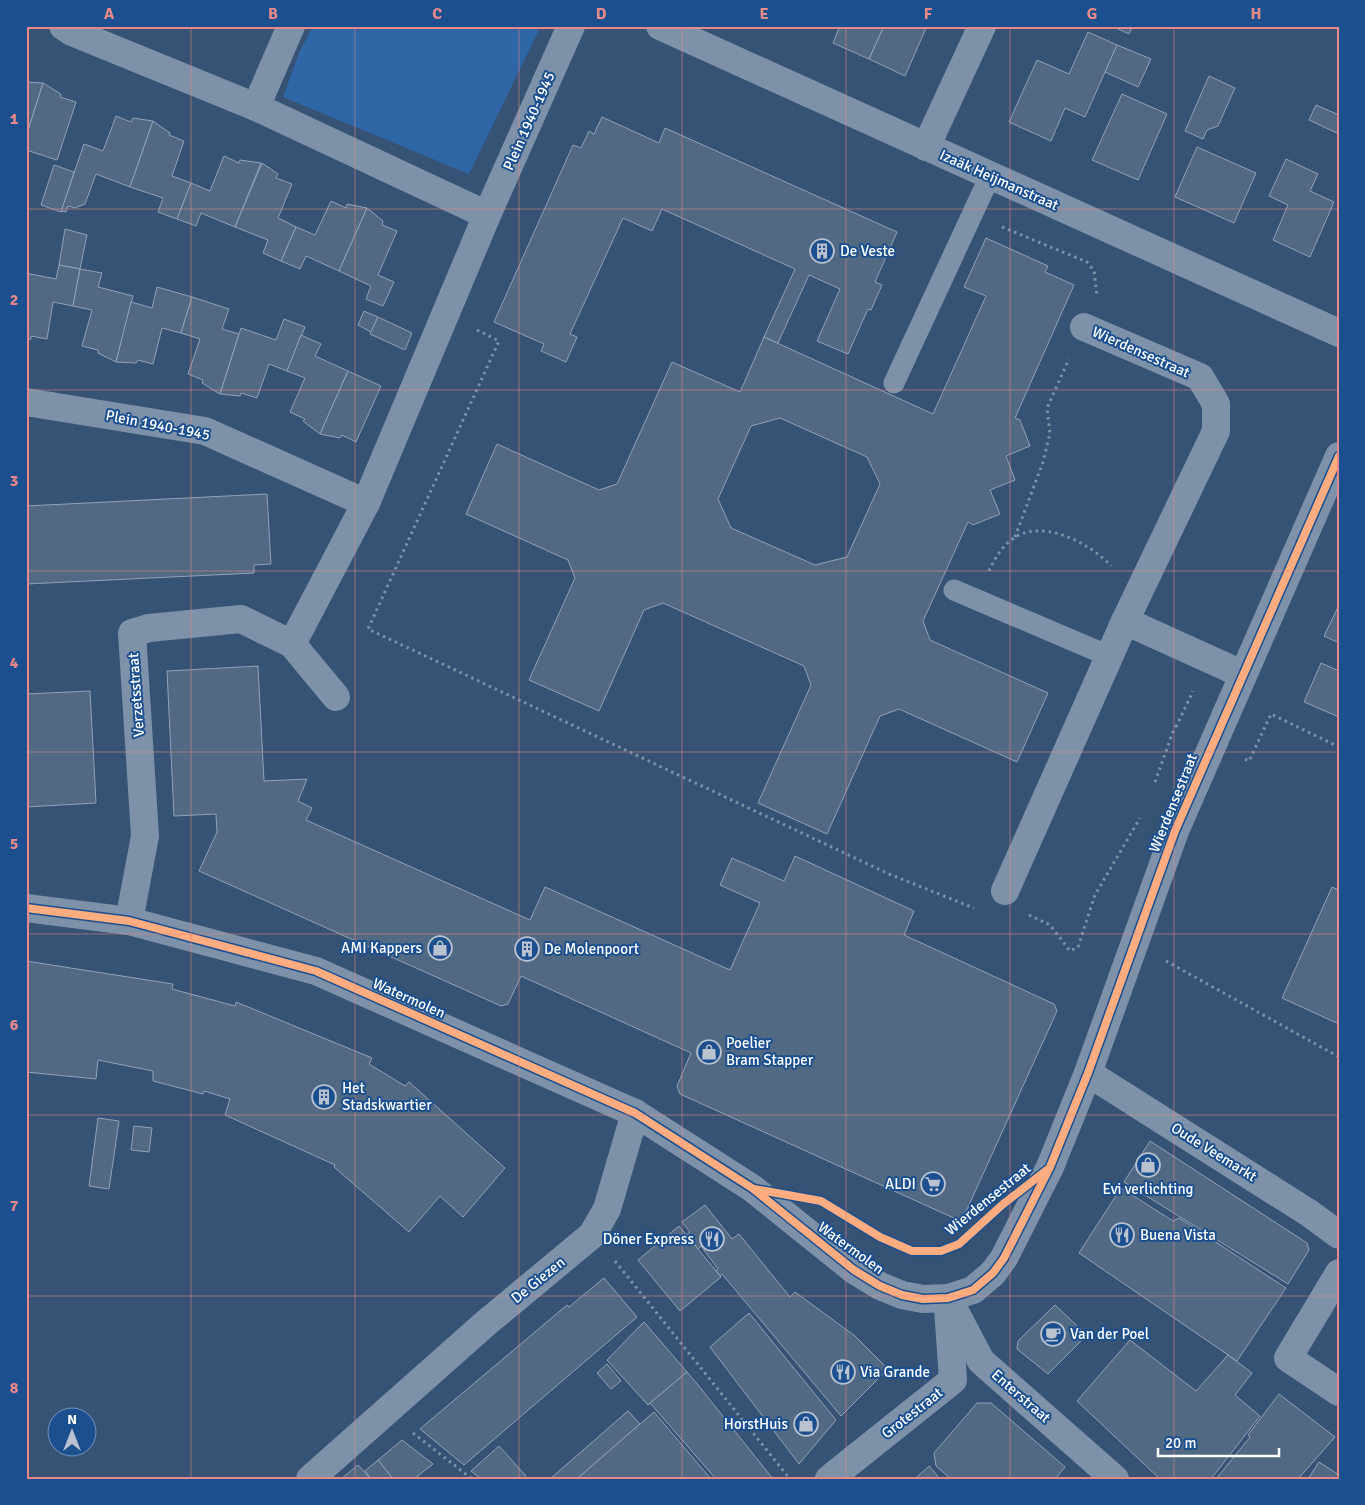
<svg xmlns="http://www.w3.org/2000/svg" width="1365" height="1505" font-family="Signika,sans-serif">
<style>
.green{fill:#2f66a5}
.building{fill:#526984;stroke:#92a2b6;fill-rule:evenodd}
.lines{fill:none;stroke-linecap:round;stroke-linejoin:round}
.path{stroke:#7d92a8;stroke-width:3;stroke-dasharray:2.5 4;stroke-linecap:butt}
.service{stroke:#7d92a8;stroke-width:21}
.minor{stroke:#7d92a8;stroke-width:28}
.tertiary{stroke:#7d92a8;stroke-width:28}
.cycleway-casing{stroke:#1b4f8f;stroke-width:11}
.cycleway{stroke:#ffac80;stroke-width:8}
.grid{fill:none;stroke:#e88989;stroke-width:1;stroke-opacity:0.55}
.labels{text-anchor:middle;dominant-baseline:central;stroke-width:4;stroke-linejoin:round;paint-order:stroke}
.street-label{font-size:15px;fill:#fff;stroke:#1b4f8f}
.poi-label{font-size:15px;fill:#fff;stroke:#1b4f8f;text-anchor:start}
.neatline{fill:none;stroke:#e88989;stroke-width:2}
.grid-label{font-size:16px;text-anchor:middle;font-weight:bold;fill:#e88989}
</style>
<rect width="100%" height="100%" fill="#365274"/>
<polygon class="green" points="313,26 541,26 469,174 283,97 299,53"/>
<g class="building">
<polygon points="840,26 884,26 869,59 833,43"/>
<polygon points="884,26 927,26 905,76 869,59"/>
<polygon points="1112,26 1133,26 1129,34"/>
<polygon points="1088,32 1117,45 1085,117 1065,108 1051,141 1009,122 1037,60 1069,74"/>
<polygon points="1117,45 1151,59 1138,87 1105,72"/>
<polygon points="1209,76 1235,88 1218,126 1207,130 1203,139 1185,131"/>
<polygon points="26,82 43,83 26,137"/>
<polygon points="43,83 61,94 60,97 76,102 57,160 26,150 26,137"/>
<polygon points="1122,94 1167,114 1138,180 1092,160"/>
<polygon points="1316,105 1339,115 1339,134 1309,120"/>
<polygon points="116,116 131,122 133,118 153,121 130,187 96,174 85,204 75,208 68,206 66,212 61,211 84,144 103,151"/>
<polygon points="602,117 659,143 665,128 897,232 875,282 882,285 871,310 868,309 848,354 817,341 840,289 809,275 778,343 764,337 795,269 662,209 652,231 623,218 570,334 577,337 566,362 541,351 544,344 494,322 573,145 581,148 589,131 594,134"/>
<polygon points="153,121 170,133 169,135 184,141 172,176 191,183 177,219 158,212 163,198 130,187"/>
<polygon points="1197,147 1256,173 1234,223 1175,197"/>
<polygon points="224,156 239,163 240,160 261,163 235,227 201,213 196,226 177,219 191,183 210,191"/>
<polygon points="1286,159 1318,174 1310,191 1334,202 1310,257 1273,240 1288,205 1269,196"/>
<polygon points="262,163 278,174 276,178 292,184 278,218 296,227 281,261 263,253 268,240 235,227"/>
<polygon points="54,165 74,172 61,212 41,205"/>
<polygon points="331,201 346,208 347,204 367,208 339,271 306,256 300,269 281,261 296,227 315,235"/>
<polygon points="367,208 383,221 382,225 397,231 378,275 394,282 383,306 366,299 371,286 339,271"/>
<polygon points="65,229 87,235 80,269 59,265"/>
<path d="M986,238L1048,266L1045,272L1074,285L1015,418L1020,420L1030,446L1006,456L1015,480L990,490L1000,514L973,525L968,522L923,621L930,640L1048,693L1017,762L899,709L880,716L827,834L758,803L811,685L804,666L663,603L644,610L599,711L529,680L575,578L568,560L466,514L497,444L599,490L617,484L672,362L740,392L764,337L933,414L986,296L964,287ZM780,418L867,457L880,484L847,557L815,565L731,528L718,499L751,426Z"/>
<polygon points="59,265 80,269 73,306 53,302 47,339 31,336 31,339 26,340 26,273 56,279"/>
<polygon points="80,269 102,273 98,287 133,296 116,362 98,353 98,350 82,346 92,310 73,306"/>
<polygon points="157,287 192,297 181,333 162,328 153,364 138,360 136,363 116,362 131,302 152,308"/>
<polygon points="192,297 229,309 222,329 239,334 220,394 202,383 203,380 188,374 200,339 181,333"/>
<polygon points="364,311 378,317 371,332 358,325"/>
<polygon points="378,317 412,333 405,350 370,334"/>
<polygon points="284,319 305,327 287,371 269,364 257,398 241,393 240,396 220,394 241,328 276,340"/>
<polygon points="301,335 321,344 315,356 348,371 320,434 303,421 305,419 290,412 305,378 287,371"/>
<polygon points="348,371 381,386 356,442 342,435 340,438 320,434"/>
<polygon points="267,494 271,564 254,565 254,573 26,584 26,506"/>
<polygon points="1339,605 1339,643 1324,636"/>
<polygon points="1321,663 1339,671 1339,717 1304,702"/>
<polygon points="258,666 264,781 307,779 298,801 312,808 306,820 530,920 545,887 730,970 760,903 720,885 732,858 784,881 795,856 914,911 904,935 1054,1004 1057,1011 964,1216 956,1219 680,1094 677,1086 691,1053 521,976 508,1004 501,1006 199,871 217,832 216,814 174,816 167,671"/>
<polygon points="90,691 96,803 26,807 26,694"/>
<polygon points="1332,887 1339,890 1339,1024 1282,998"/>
<polygon points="26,961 173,984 172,989 235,1006 236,1002 372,1058 369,1064 405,1086 409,1082 505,1168 463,1217 440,1196 409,1232 334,1167 335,1165 225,1115 230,1099 204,1091 203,1094 153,1081 153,1071 98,1060 96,1079 26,1072"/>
<polygon points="98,1118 119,1121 109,1189 89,1186"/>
<polygon points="134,1126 152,1128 149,1152 131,1150"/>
<polygon points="1150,1141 1307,1243 1309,1250 1288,1284 1124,1182"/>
<polygon points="1121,1188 1173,1221 1179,1218 1286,1288 1237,1361 1079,1253"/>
<polygon points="705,1205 732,1239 739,1234 790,1297 795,1292 855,1336 888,1369 841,1416 722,1274 720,1276 716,1271 718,1269 701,1246 698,1249 686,1235 690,1232 682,1222"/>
<polygon points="679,1226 721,1277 680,1311 638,1260"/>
<polygon points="604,1278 637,1317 464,1465 420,1429 567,1305 569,1307"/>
<polygon points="1055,1305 1087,1335 1048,1374 1017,1349 1018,1341"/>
<polygon points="749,1313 836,1420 799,1464 710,1347"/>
<polygon points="644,1322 687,1372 648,1405 607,1360"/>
<polygon points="1130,1340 1196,1391 1228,1355 1252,1373 1235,1395 1260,1416 1211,1479 1160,1479 1077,1401"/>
<polygon points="607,1364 621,1381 611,1389 597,1373"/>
<polygon points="687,1372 698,1385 773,1479 716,1479 650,1403"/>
<polygon points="1279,1394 1335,1437 1298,1479 1216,1479 1250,1437 1248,1435"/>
<polygon points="977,1403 991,1403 1065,1467 1055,1479 951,1479 936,1466 934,1453"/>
<polygon points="628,1411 640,1424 577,1479 550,1479"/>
<polygon points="654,1412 711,1479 577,1479 640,1424"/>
<polygon points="402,1440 433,1464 414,1479 393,1479 378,1460"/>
<polygon points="499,1446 526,1476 523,1479 481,1479 471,1471"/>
<polygon points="378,1460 393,1479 371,1479 365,1471"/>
<polygon points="1319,1462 1339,1475 1339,1479 1308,1479"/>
<polygon points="358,1465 371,1479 341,1479"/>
<polygon points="929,1466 940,1479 911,1479 916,1478"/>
</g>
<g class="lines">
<g class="path">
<polyline points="1002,227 1087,262 1094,271 1097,296"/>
<polyline points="477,330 499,341 368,629 889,874 974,908"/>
<polyline points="1015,537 1043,462 1050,433 1047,408 1069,359"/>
<path d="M989,571C995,558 1002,546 1014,538C1043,518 1091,544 1111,566"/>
<polyline points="1176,727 1193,691"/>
<polyline points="1245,759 1249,761 1271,714 1339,747"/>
<polyline points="1155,782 1175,726"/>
<polyline points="1029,915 1050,925 1070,951 1078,947 1095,895 1140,818"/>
<polyline points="1166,961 1339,1057"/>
<polyline points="615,1261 790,1479"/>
<polyline points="413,1433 472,1479"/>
</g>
<g class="service">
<polyline points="894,383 990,176"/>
<polyline points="954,590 1109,656"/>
</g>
<g class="minor">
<polyline points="63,26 72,32 256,107 487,215"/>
<polyline points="660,26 1339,333"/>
<polyline points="256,107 291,26"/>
<polyline points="926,147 982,26"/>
<polyline points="26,402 205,431 366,503"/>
<polyline points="1125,621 1242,674"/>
<polyline points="292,644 366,503 487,215 571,26"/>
<polyline points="1005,891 1125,621 1216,431 1216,404 1200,377 1084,327"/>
<polyline points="129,921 145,836 132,633 149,628 241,619 292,644 336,697"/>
<polyline points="1088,1073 1309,1213 1339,1235"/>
<polyline points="1339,1273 1288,1358 1339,1392"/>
<polyline points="948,1298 981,1361 1115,1479"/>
<polyline points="310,1479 486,1323 592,1235 607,1209 635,1113"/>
<polyline points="829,1479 953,1380 948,1308"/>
</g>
<polyline class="tertiary" points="26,908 129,921 316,971 635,1113 752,1188 854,1270 880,1286 902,1295 923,1299 948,1298 973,1290 993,1273 1004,1258 1050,1167 1088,1073 1175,831 1339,456"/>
<g class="cycleway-casing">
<g id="cycleway">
<polyline points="26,908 129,921 316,971 635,1113 752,1188 854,1270 880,1286 902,1295 923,1299 948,1298 973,1290 993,1273 1004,1258 1050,1167 1088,1073 1175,831 1339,456"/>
<polyline points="754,1189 821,1201 880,1237 912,1251 941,1251 959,1244 1002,1205 1047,1170"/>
</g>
</g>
<use href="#cycleway" class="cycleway"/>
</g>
<path class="grid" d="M191,26V1479M355,26V1479M519,26V1479M682,26V1479M846,26V1479M1010,26V1479M1174,26V1479M26,209H1339M26,390H1339M26,571H1339M26,752H1339M26,934H1339M26,1115H1339M26,1296H1339"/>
<defs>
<g id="building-ring" transform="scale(1.25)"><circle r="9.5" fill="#1b4f8f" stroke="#b9c2ce" stroke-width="1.5"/><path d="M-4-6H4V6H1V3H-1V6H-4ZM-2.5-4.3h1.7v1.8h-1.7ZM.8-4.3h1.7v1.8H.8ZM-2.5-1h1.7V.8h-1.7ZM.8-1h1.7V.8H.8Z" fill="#b9c2ce"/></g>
<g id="shop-ring" transform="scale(1.25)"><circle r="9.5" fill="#1b4f8f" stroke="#b9c2ce" stroke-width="1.5"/><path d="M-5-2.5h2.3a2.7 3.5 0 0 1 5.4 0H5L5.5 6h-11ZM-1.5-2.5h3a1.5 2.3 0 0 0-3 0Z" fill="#b9c2ce"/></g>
<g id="supermarket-ring" transform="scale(1.25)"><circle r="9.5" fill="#1b4f8f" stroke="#b9c2ce" stroke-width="1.5"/><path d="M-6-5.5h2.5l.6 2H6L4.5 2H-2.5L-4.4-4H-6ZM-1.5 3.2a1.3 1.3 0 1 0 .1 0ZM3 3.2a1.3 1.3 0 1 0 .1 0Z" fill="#b9c2ce"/></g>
<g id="restaurant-ring" transform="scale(1.25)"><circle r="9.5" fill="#1b4f8f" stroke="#b9c2ce" stroke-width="1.5"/><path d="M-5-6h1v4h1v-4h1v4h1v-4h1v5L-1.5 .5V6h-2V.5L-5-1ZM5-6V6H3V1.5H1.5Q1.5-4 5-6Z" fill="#b9c2ce"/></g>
<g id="cafe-ring" transform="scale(1.25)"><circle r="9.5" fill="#1b4f8f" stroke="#b9c2ce" stroke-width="1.5"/><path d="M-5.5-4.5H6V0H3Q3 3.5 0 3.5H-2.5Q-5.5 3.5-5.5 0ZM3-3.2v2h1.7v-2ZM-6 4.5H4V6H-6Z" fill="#b9c2ce"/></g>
</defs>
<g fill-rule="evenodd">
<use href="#building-ring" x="822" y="251"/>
<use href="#shop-ring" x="440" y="948"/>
<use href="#building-ring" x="527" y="949"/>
<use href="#shop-ring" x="709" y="1052"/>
<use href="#building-ring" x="324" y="1097"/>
<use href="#shop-ring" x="1148" y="1165"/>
<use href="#supermarket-ring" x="933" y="1184"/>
<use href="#restaurant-ring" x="1122" y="1235"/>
<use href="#restaurant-ring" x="712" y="1239"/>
<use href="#cafe-ring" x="1053" y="1334"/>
<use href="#restaurant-ring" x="843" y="1372"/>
<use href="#shop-ring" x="806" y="1424"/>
</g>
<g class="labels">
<g class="street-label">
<text transform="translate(529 121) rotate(-66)">Plein 1940-1945</text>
<text transform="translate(999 180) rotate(24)">Izaäk Heijmanstraat</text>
<text transform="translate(1141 352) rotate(24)">Wierdensestraat</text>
<text transform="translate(158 425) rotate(11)">Plein 1940-1945</text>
<text transform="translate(136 695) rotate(-94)">Verzetsstraat</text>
<text transform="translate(1173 803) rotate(-68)">Wierdensestraat</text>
<text transform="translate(409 998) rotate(24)">Watermolen</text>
<text transform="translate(1214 1152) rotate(32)">Oude Veemarkt</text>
<text transform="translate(988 1199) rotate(-39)">Wierdensestraat</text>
<text transform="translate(851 1248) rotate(36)">Watermolen</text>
<text transform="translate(538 1280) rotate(-39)">De Giezen</text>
<text transform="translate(1021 1396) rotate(41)">Enterstraat</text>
<text transform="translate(912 1413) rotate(-38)">Grotestraat</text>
</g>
<g class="poi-label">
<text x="840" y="251">De Veste</text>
<text x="422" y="948" text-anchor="end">AMI Kappers</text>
<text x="544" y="949">De Molenpoort</text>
<text x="726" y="1043">Poelier<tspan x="726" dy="17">Bram Stapper</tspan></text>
<text x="342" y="1088">Het<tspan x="342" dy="17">Stadskwartier</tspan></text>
<text x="916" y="1184" text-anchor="end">ALDI</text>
<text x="1148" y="1189" text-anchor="middle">Evi verlichting</text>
<text x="1140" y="1235">Buena Vista</text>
<text x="694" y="1239" text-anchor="end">Döner Express</text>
<text x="1070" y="1334">Van der Poel</text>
<text x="860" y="1372">Via Grande</text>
<text x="788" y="1424" text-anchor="end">HorstHuis</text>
</g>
</g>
<rect width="1365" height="1505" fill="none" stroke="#1b4f8f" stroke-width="55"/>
<g transform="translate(72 1432)"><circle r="24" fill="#1b4f8f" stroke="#7695bc"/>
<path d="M0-4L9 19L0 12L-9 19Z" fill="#b9c2ce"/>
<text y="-8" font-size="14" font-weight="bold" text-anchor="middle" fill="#ffffff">N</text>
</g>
<path d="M1158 1448v8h121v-8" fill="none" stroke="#ffffff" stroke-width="2.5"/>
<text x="1165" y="1448" font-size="15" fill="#ffffff" stroke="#1b4f8f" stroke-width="4" paint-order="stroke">20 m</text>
<rect x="28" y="28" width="1310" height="1450" class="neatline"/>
<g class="grid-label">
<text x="109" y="19">A</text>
<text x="273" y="19">B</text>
<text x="437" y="19">C</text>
<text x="601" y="19">D</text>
<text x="764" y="19">E</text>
<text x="928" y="19">F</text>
<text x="1092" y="19">G</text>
<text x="1256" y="19">H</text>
<text x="14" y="124">1</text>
<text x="14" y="305">2</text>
<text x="14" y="486">3</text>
<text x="14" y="668">4</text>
<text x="14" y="849">5</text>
<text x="14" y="1030">6</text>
<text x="14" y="1211">7</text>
<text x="14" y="1393">8</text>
</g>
</svg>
